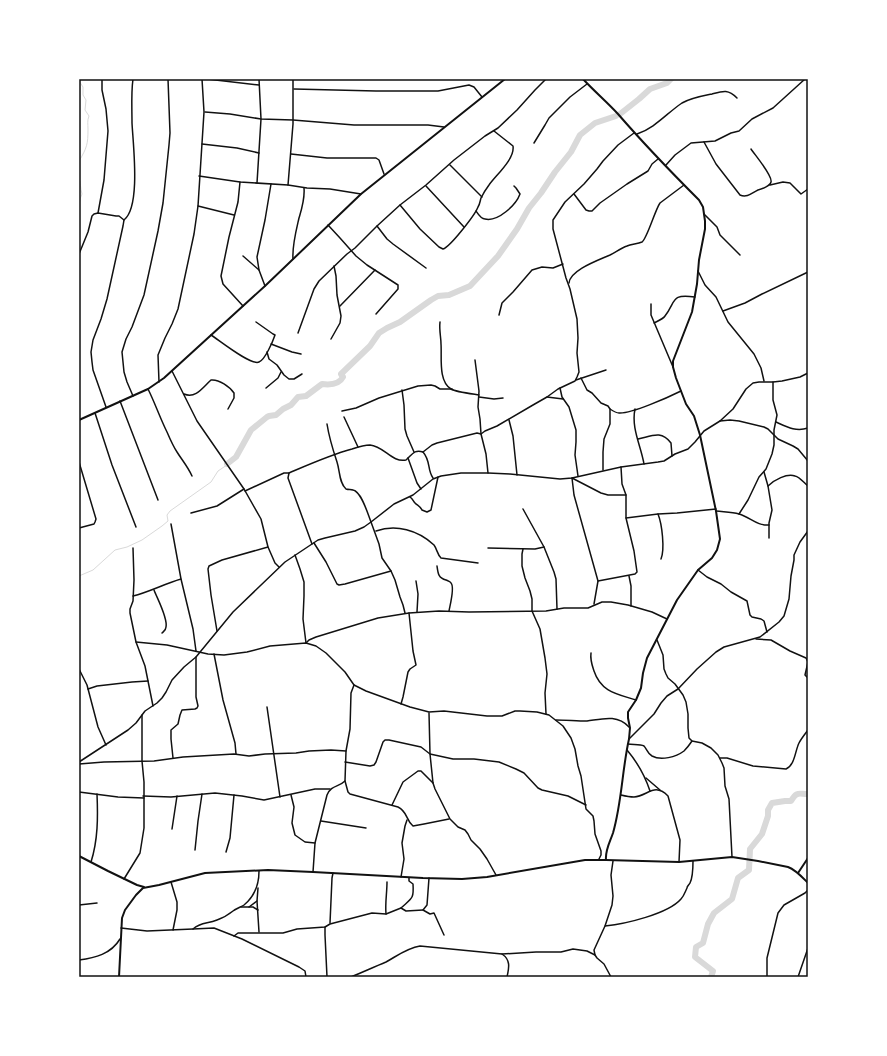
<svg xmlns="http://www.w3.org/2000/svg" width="887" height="1056" font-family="'Space Grotesk',sans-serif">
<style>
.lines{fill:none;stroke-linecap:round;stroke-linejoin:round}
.stream{stroke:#d9d9d9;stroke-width:1}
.river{stroke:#d9d9d9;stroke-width:6}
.minor{stroke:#111;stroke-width:1.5}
.tertiary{stroke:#111;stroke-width:2}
.neatline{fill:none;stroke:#111;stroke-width:1.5}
</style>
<rect width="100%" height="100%" fill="#fff"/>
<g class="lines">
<g class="stream">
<path d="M79,81L83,87V95L86,100L85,110L89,116C87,121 88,124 88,129C88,144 87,148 79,161"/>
<path d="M79,178C81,183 80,188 82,194L80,199L79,207"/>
<polyline points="79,576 93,570 115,550 127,547 142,540 162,526 168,521 167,515 170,511 211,482 218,471 227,465"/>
</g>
<g class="river">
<polyline points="620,114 639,99 650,89 667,83 671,79"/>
<path d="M227,464L236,457L251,430L267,417L269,416L276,415L283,409L291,405L298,397L306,396L322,384C330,385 339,385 343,377L341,374L370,346L379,333L387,328L400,322L431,300L438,296L449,295L470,286L498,256L517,229L529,208L541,193L555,172L571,152L580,135L595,123L616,116"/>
<path d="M711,977L713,971L695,957L696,947L703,943L708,924L714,913L732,899L738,878L749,870L750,849L762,834L768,816V810L772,803L785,801H791C797,791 798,794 808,794"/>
</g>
<g class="minor">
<polyline points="207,79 259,85"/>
<polyline points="294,89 376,91 438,91 469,85 474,87 482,97"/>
<polyline points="205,112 230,114 261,119 293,120 354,125 428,125 444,127"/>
<path d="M637,134C655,128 667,113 682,103C691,98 702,96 712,94C723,91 728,89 737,98"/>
<path d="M704,142L716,164L740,195C747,198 752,193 758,190C762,189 770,186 771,182C773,176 755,155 751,149"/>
<polyline points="534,143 545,125 549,118 570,97 587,84"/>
<polyline points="202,144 237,148 259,153"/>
<polyline points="291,154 327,158 376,158 379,160 384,174"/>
<polyline points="450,165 482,197"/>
<polyline points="666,165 675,155 691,143 715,141 731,133 739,131 752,119 773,108 805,79"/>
<polyline points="199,176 240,182 288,185 307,188 330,189 361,194"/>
<polyline points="240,182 238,202 229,237 221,276 223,284 243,306"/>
<polyline points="257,183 261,119 259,79"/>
<polyline points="288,185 293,124 293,79"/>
<polyline points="770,185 783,182 790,183 801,194 808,189"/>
<polyline points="426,186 464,227"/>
<polyline points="574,194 586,210 589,211 592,211 600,203 627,184 648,171 652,164 658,159"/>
<path d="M400,205L420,229L439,247L443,249C450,247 475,215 478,207C480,204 480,201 481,198C483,194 486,189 489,185C496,175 515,159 513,146L494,131"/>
<polyline points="198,206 234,215"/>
<path d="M476,211C478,214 481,219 485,219C498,222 516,205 520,194L516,188L514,186"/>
<polyline points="98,213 104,180 108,131 106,109 102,90 102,79"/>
<polyline points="705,215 717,227 720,235 740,255"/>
<path d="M124,220C141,207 133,144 132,123C132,108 131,93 133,79"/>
<polyline points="328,225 340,238 356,256 367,265 398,285 398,289 376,314"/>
<polyline points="377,226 387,239 393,244 426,268"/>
<polyline points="79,254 88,232 92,216 94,214 98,213 116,216 119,216 124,220 123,226 107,299 101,319 93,340 91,352 92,362 93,370 106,407"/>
<polyline points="243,256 259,270"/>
<path d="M293,259C292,246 296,231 299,218C302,208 305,199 304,188"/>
<polyline points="698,271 705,285 716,297 728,322 754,354 761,368 764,381"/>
<path d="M569,283C570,270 599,260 610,255C616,252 621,248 627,246C631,244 637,244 642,242C647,239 655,210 660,203L684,185"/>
<polyline points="265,286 259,270 257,257 265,220 271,184"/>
<polyline points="651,304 651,315 673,367"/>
<polyline points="340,306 375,270"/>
<polyline points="723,311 745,303 762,294 808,272"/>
<polyline points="499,315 502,303 513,292 532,270 542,267 553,268 563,264"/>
<path d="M440,322C439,330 441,337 441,344C442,357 438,381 451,389C456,392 473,394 479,395"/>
<path d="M654,323C658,321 663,319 665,316C677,300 670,294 695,297"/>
<polyline points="298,333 314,289 319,281 347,254 355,248 377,226 400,205 426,185 454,160 485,136 498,128 517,110 535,90 546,79"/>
<path d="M211,335C219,340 251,366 259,362C265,360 273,341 275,335L273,334L256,322"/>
<polyline points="331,339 340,323 341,316 337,295 336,276 334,266"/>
<polyline points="271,344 292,352 301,354"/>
<polyline points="267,352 269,359 277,365 284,375 289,379 294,379 302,374"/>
<polyline points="475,360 479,391 478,407 480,419 481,434 486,454 488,473"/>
<polyline points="172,371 197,421 244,489 261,519 268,547 275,563 279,567"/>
<polyline points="581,378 587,390 592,393 601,403 608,406 610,409 610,424 604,439 603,452 603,470"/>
<polyline points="576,380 606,370"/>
<polyline points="159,382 158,355 165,338 172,324 178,309 194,234 198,206 204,112 202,79"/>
<polyline points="266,388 278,378 281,372"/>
<polyline points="560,388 562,397 569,407 576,430 576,442 575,455 578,476"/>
<path d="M148,389C155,403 160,418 167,432C170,439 173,446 177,452C182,460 188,467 192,476"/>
<polyline points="402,390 404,405 405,429 407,436 414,452"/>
<path d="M184,394C196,399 203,387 211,380C219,379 230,387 234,393V398L228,409"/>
<polyline points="133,396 127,382 124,372 122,352 126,339 132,327 144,295 158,231 163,203 169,145 170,133 168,79"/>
<polyline points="479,397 494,399 503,398"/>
<polyline points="547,397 563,399"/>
<polyline points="120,401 158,500"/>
<path d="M610,409C613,411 616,413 619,413C631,414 669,397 681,391"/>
<path d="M635,409C631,428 641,446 644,464"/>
<polyline points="342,411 356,408 379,398 418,386 431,385 435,386 440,389 452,389"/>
<polyline points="95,413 112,465 136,527"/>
<polyline points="344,417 358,447"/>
<polyline points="509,420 513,436 517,475"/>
<polyline points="720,421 730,420 739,421 764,427 768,429 778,439 793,446 798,449 808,461"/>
<path d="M776,422C787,427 796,432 808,428"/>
<path d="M638,439C652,436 661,430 671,443L672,456"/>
<polyline points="423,452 432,445 437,443 477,433 481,434 485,431 497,426 533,405 547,397 558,389 575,381 577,377 579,372 577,353 578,338 577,319 570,289 566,278 553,229 553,220 565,202 584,184 597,169 603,161 618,145 634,133"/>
<polyline points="408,458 417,483 421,489"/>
<polyline points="79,462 96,519 95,522 94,524 79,528"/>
<polyline points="764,472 768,486 772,510 769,523 769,538"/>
<polyline points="289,473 288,478 312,544"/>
<polyline points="572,478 574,495 598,581 594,604"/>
<polyline points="572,478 601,493 608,495 626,495"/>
<path d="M768,486C774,480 787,473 795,476C800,477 804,483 808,486"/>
<path d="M245,491L284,473H289C310,464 330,455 352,449C358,447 364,445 370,445C384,446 392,463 406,460C412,455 414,449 423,452C431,461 427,470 433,478"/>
<path d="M410,497C413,499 413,501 415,503C418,506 419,505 422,510L427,512L431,510L438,477"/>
<polyline points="523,509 544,547 554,572 556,579 557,609"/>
<path d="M716,511C724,512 732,512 739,514C750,517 757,526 769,525"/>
<polyline points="191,513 217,506 244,489"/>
<path d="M658,514C662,524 665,549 661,559"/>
<polyline points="739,514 748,500 759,477 766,469 772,454 774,445 774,430 777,415 773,400 773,382"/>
<polyline points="626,518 658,514 677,513 716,509"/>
<polyline points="171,524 181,579 193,629 196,651"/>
<path d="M376,531C396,524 418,530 434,545C437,549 437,554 441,558L478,563"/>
<polyline points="314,543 326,562 337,584 339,585 345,584 391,571"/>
<polyline points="133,548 134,580 133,601 130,609 130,613 136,642 145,666 153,706"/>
<polyline points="488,548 535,549 544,547"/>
<polyline points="523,549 522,554 522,566 525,578 530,591 532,599 532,611 540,629 545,658 547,674 545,693 546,714"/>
<polyline points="295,555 300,569 304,582 304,596 303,619 306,643"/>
<path d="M437,566C438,573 438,578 446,580C448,581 450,581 451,583C455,587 450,605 449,611"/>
<polyline points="698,570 707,577 721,584 731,592 747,601 750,615 752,617 761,619 764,621 767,632"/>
<polyline points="629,576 631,586 631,606"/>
<polyline points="416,581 418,594 417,612"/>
<polyline points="598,581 635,574 637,572 634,551 626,518 626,495 622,484 621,467"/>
<path d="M154,590C157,598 168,618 166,627C166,630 164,631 162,633"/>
<path d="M133,596C149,592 164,584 181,579"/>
<polyline points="405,613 403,605 400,597 395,580 391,571 382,558 379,544 371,522 394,504 413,495 433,479 441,476 461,473 488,473 510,474 560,479 572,478 621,467 658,462 664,461 675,454 688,449 695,442 704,431 720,421 733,409 746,389 753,383 759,382 773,382 782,381 800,377 808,373"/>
<polyline points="217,631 211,595 208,569 209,566 222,560 268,547"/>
<polyline points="756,639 771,640 790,651 806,658 808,662 805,675 808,678"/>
<polyline points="657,640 663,655 664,669 666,674 668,678 675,684 683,695 686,702 688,714 688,728 689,738 692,741 702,743 711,748 718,755 722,763 724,768 725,786 729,799 732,857"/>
<polyline points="136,642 167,645 208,654 224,655 247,652 270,646 306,643 316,646 326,653 345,672 354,685 366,691 410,707 429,712 444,711 487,716 502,716 515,711 520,711 537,712 549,715 563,726 571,738 575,749 578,766 581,776 586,809 593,816 594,821 595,834 601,851 601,855 599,859"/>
<polyline points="306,643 309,640 316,637 378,618 409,613 439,611 469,612 546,611 564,608 588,608 602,602 611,602 628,605 652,612 667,619"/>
<path d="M591,653C590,660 592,665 594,671C601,692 617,694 636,700"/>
<polyline points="214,654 223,700 235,743 236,754"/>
<polyline points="79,669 87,685 98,727 106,745"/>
<polyline points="88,689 97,686 132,682 148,681"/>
<polyline points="401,704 403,697 408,672 410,669 416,665 413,651 409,613"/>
<polyline points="267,707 280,797"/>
<polyline points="429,713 430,754 433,783 435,789 450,819 458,827 465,830 468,834 471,840 480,849 487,859 496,875"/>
<path d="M556,720C566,720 577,721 587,721C602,719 617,714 629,727"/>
<polyline points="629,739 654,714 661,703 667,696 678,689 697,669 716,652 724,647 760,637 779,622 784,616 789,599 791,576 794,560 794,555 800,542 808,531"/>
<path d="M628,744C632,745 640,744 644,746C647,749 647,753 652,756C661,761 676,757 684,751C687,748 690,744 692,741"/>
<path d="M627,750C638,763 645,776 650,791"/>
<polyline points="173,758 171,739 171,730 178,724 180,715 182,710 195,709 197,708 198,706 196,697 196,657"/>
<path d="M720,758H727L753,766L786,769C795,765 795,751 799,743C801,739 805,734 808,730"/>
<path d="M79,762L128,730L136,723L145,711L157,703L162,698L166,692L172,680L184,667L196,657L233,612L285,562L318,540L325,538L355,531L364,527L371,522C368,515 362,492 353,490C351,489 349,490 346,489C339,483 340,471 337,462C333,450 329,437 327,424"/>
<polyline points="345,762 370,766 374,765 376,762 383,742 385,740 389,740 421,747 430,754 453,759 474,759 499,762 516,769 524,773 538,788 542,790 568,796 586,805"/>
<polyline points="79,764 104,762 154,761 183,757 234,754 249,756 265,754 296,753 309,751 331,750 346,751"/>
<polyline points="646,778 660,790"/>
<path d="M345,781L348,792L350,794L398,807C408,812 405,819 413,826L424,824L449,819"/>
<polyline points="79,792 118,797 144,798"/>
<polyline points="291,795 294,807 292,823 295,835 305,842 315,843"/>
<path d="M621,795C625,796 630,797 634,797C648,796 654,782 668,796L680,840L679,862"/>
<polyline points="143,796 171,797 215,793 242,796 264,800 315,789 330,789"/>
<polyline points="392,805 403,782 418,771 421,771 433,783"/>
<polyline points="321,821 366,828"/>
<polyline points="172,829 177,796"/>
<polyline points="195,850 198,821 202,794"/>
<polyline points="226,852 230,838 234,795"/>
<path d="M91,862C98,840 98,817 97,794"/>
<path d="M313,872L315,843L327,795C331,785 339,787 345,781L346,751L350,729L351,693L354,685"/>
<polyline points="401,877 404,859 402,843 405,826 407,820"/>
<path d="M409,878V881L413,884C414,899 412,898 401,908L406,911L423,910"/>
<polyline points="429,878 427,905 423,910 430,914 434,913 444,935"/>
<polyline points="124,879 140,853 144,828 144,782 142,761 142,715"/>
<polyline points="171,882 177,902 177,910 173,930"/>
<polyline points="258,888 257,901 259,932"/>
<polyline points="79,905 97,903"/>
<polyline points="241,907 249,907 257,901"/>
<polyline points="249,907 253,907 258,910"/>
<path d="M386,914C385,903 387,893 387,882"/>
<polyline points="330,923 332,878 333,873"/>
<path d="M605,926C625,924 668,914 681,899C684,896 685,892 687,888C687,886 689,885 690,883C693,877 693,868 693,861"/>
<polyline points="325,927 325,935 327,977"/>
<polyline points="121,928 147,931 193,929 214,928 242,939 299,967 305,971 306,977"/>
<path d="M193,929C201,922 207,924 217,920C223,918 228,915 233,911C237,908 241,907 244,905C255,896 259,884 259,871"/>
<polyline points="234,936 238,933 283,933 297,929 325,927 330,924 372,913 386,914 401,908"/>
<path d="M502,954C511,960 509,968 507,977"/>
<path d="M79,960C95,958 111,954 120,939"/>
<path d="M351,977C363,972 374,967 386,962C397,956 407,948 420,946L502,954L536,952H561L573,949L587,951L595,955"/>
<polyline points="611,977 604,964 597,958 595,955 594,950 605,926 612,905 613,896 611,875 613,861"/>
<polyline points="767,977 767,958 778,913 784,905 805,893 808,890"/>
<polyline points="798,977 808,948"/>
</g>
<g class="tertiary">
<path d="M583,79C594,91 607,102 618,114C644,144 671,172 699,200L703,207L705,221V229L699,260L697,284L692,312L673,361V367L676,378L686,404L694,416L700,435L716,511L720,539L717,550L712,558L698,570L677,600L647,658L643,673L641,688L636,700L628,712V718L630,728L629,739C622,770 622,802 613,833C610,842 605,850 606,860"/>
<polyline points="79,420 148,389 164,378 265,286 361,194 505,79"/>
<polyline points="79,856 108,871 137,885 144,887"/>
<polyline points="798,873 808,858"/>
<path d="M119,977L122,918L125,910L136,895L143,888L159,885L205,873L268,870L313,872L423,878L462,879L487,877L585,860H606L679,862L732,857L758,861L788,867C796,870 802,877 808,883"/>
</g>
</g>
<rect width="887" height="1056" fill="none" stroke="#ffffff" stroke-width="160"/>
<rect x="80" y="80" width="727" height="896" class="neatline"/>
</svg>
